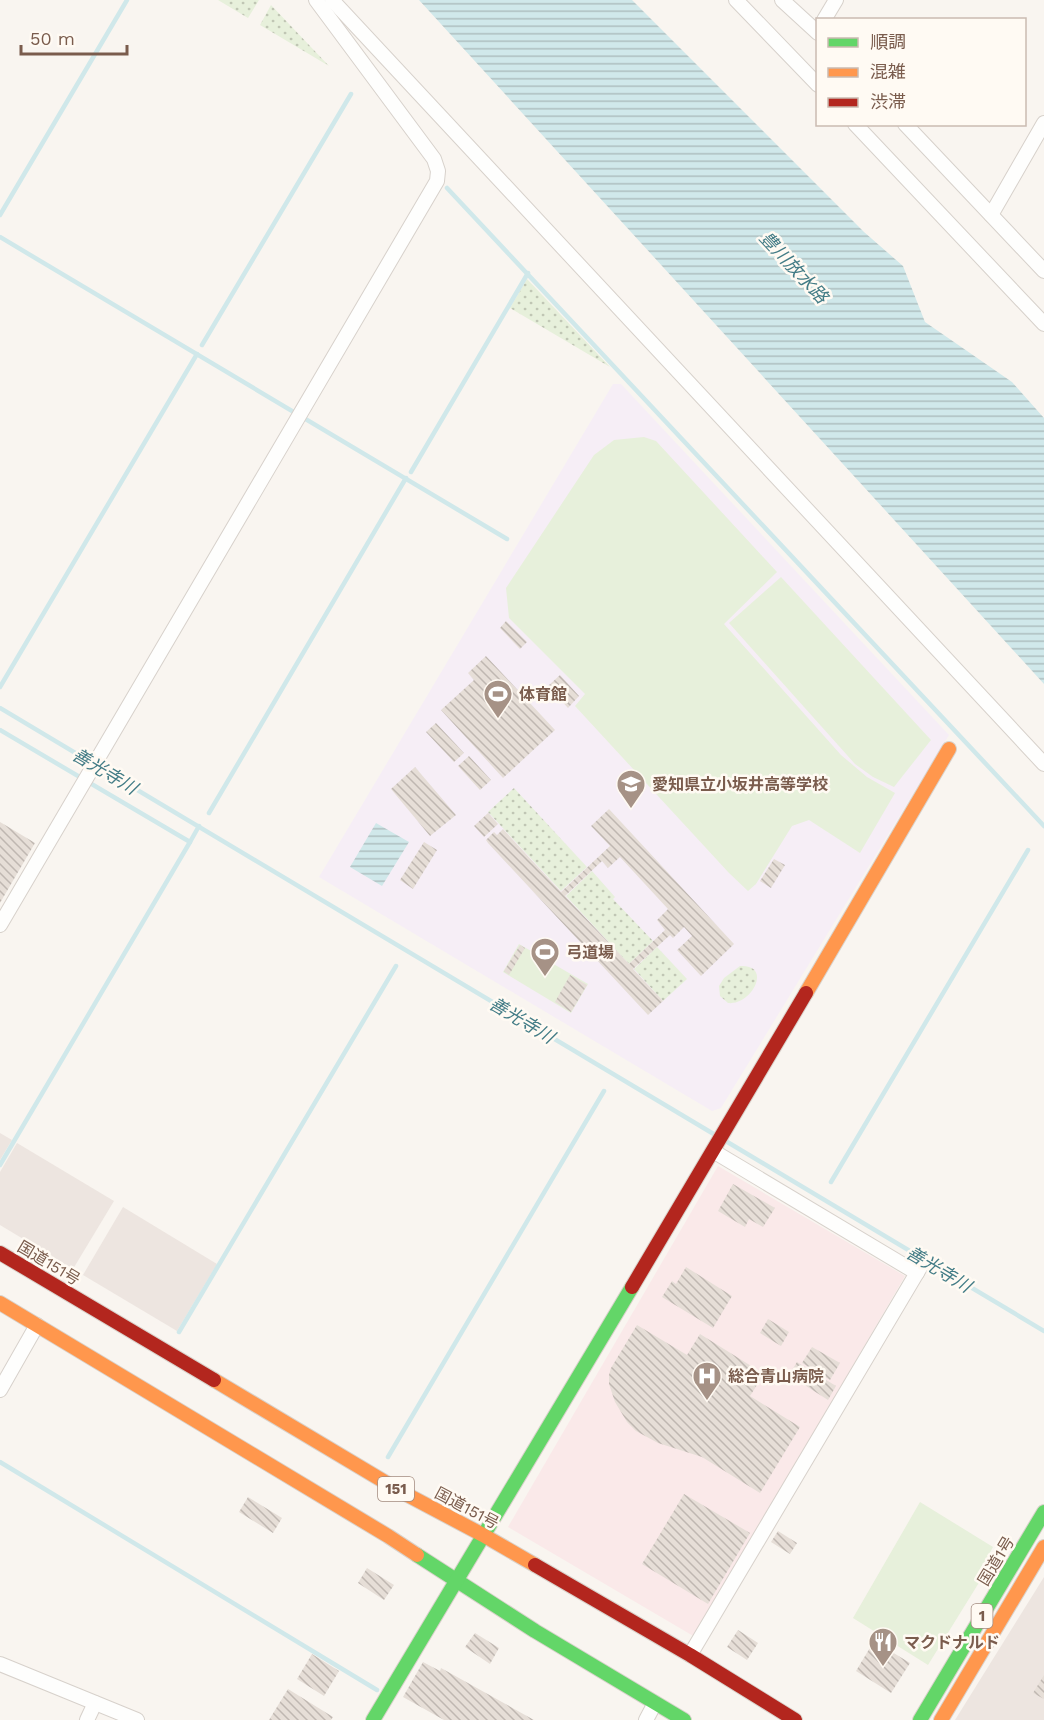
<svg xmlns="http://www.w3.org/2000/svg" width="1044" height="1720" font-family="'Work Sans','Noto Sans JP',sans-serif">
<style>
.industrial{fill:#ede5e0}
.education{fill:#f6eef6}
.medical{fill:#fae9e9}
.grass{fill:url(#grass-dots)}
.pitch{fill:#e7f0db}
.water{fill:url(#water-rules)}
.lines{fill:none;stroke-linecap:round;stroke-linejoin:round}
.stream{stroke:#d0e8ea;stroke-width:4.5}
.building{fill:url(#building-back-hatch);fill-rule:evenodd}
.street-casing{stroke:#d7d1cb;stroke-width:16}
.fast-casing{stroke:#d9d2cb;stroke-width:16}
.slow-casing{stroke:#d9d2cb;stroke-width:16}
.jam-casing{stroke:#d9d2cb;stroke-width:16}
.street{stroke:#fefefd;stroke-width:14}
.fast{stroke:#63d668;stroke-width:14}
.slow{stroke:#ff974d;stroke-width:14}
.jam{stroke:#b3261e;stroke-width:14}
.labels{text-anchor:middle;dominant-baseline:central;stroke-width:5;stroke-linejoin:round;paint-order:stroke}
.shield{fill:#fffaf3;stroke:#a28b7f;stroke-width:1.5}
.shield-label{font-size:15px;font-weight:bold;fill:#7a5c4d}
.poi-label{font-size:16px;font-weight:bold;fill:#7a5c4d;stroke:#fffaf3;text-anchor:start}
.street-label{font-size:16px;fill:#7a5c4d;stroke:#fffaf3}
.water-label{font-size:18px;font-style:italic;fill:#437c86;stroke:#fffaf3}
</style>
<defs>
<pattern id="grass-dots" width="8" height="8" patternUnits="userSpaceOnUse" patternTransform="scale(1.5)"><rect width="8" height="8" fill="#e7f0db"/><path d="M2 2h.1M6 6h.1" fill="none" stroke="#c0c6b4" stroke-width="1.8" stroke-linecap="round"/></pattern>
<pattern id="water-rules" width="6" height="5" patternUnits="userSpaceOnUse" patternTransform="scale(1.5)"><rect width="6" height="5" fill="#d0e8ea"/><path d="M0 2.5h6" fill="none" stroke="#aebfc0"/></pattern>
<pattern id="building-back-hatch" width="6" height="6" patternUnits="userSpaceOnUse" patternTransform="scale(1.5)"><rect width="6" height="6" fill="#e6ded7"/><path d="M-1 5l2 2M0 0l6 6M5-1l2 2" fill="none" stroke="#bfb7b1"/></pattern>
</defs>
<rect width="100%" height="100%" fill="#f9f5f0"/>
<g class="industrial">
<polygon points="0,1133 12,1140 0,1160"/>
<polygon points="17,1143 114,1201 73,1269 0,1225 0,1172"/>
<polygon points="123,1207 217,1264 177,1331 83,1275"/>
<polygon points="1044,1577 1044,1720 955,1720"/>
</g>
<polygon class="education" points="613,384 621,384 949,735 721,1108 712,1111 319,877"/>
<polygon class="medical" points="718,1166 905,1276 695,1637 508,1527"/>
<g class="grass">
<polygon points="218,0 259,0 248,18"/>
<polygon points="271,5 329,66 260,25"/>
<polygon points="527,279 610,367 510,308"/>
<polygon points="514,788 587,867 561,891 488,812"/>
<polygon points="592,871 615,897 613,899 653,941 629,964 566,896"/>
<polygon points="657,947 687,979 663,1001 634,969"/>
<path d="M740,966C773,964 752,1006 728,1003L720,996L719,986L724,978Z"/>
</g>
<g class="pitch">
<polygon points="644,437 656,441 777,572 724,624 841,755 867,777 895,793 860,853 809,820 792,826 756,884 748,891 729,873 575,706 585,694 509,618 506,588 594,455 614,440"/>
<polygon points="781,577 931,740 894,787 873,777 855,764 729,623"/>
<polygon points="519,944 588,984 571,1013 503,972"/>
<polygon points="920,1502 993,1547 976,1578 980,1581 928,1665 853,1618"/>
</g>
<g class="water">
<polygon points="419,0 632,0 864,232 903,266 925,322 1012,382 1044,418 1044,684"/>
<polygon points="376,823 409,842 382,886 350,867"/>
</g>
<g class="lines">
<g class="stream">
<polyline points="447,188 1044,826"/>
<polyline points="0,215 127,0"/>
<polyline points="0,237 507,539"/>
<polyline points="202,345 351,94"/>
<polyline points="411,472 528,273"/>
<polyline points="0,687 197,354"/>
<polyline points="0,708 717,1136"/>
<polyline points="0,730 190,842 199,826"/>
<polyline points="209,813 406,478"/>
<polyline points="724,1140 1044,1331"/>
<polyline points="0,1165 190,842"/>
<polyline points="831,1182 1028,850"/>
<polyline points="179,1332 396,966"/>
<polyline points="388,1457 604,1091"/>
<polyline points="0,1462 377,1690"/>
</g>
</g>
<g class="building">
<polygon points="506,621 527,642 520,649 500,628"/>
<polygon points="486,656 555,730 503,778 441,710 474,680 468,673"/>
<polygon points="560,675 579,696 568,708 548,686"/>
<polygon points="436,723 464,753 454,762 426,732"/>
<polygon points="469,756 491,780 480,790 458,766"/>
<polygon points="415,767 456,815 430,836 391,789"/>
<path d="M609,809L734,944L701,976L677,950L692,936L684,927L673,938L670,935L633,969L663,1001L648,1015L488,843L486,840L494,832L497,835L503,829L561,892L610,846L591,826ZM620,857L668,909L657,920L665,930L629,964L565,896L602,861L608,868Z"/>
<polygon points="488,813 498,824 484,837 474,826"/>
<polygon points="0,822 35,843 0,903"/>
<polygon points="424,842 437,850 413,889 400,880"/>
<polygon points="774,859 785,865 771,888 760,881"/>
<polygon points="520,945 525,948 509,975 504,971"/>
<polygon points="570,975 587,985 571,1012 555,1002"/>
<polygon points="733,1184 775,1208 763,1227 749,1219 745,1227 718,1211"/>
<polygon points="686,1267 732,1296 713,1328 662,1297 672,1281 676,1284"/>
<polygon points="768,1319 789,1332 781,1346 760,1333"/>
<polygon points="637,1325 687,1355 700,1334 764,1374 750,1396 800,1427 760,1493 702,1457 658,1443 636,1431 627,1422 615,1402 609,1384 609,1375 611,1368"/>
<polygon points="812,1347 840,1363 830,1380 802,1363"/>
<polygon points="797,1362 836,1386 828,1400 789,1375"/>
<polygon points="684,1494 750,1533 708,1604 642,1564"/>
<polygon points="248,1497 282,1518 273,1533 239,1512"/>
<polygon points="778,1531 797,1543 790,1554 771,1542"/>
<polygon points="367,1568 394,1585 384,1600 358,1583"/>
<polygon points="738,1630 758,1643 747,1660 727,1647"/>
<polygon points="475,1633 499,1648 490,1664 465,1647"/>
<polygon points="874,1641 910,1663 891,1693 856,1671"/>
<polygon points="312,1654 339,1671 324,1696 297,1679"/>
<polygon points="423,1662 440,1671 441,1668 534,1720 444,1720 403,1697"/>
<polygon points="1044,1675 1044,1699 1033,1693"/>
<polygon points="288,1689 333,1717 331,1720 269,1720"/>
</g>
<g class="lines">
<g class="street-casing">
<g id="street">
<polyline points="332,0 1044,764"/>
<polyline points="736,0 818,85"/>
<polyline points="782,0 818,33"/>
<polyline points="824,20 836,0"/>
<polyline points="855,124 1044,324"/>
<polyline points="905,124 1044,271"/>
<polyline points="991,215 1044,123"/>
<polyline points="0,925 437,181 438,171 434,159 316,0"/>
<polyline points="713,1151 917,1273"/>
<polyline points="0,1390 37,1325"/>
<polyline points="690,1655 921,1266"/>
<polyline points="0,1664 137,1720"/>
<polyline points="87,1720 95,1703"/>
<polyline points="646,1720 655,1703"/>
</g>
</g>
<g class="fast-casing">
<g id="fast">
<polyline points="417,1555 535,1631 684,1720"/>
<polyline points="373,1720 632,1287"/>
<polyline points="920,1720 1044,1512"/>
</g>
</g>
<g class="slow-casing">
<g id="slow">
<polyline points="806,993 949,749"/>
<polyline points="0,1303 388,1536 417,1555"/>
<polyline points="214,1380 400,1491 483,1535 535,1565"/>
<polyline points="941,1720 1044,1547"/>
</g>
</g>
<g class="jam-casing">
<g id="jam">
<polyline points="0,1253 214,1380"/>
<polyline points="632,1287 806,993"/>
<polyline points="535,1565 690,1655 795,1720"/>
</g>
</g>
<use href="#street" class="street"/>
<use href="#fast" class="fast"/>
<use href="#slow" class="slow"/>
<use href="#jam" class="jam"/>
</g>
<defs>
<g id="stadium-pin" transform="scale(1.5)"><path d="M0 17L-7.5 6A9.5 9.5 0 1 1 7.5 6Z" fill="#a69286" stroke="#fffaf3"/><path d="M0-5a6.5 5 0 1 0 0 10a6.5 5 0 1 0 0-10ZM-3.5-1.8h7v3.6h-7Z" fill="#fff"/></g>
<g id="school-pin" transform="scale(1.5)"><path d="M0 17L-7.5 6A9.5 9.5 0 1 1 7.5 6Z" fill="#a69286" stroke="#fffaf3"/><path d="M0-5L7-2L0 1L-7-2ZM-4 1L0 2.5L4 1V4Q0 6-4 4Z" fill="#fff"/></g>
<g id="hospital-pin" transform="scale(1.5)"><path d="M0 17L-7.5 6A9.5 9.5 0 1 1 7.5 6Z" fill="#a69286" stroke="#fffaf3"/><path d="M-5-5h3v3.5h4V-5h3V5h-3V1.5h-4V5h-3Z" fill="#fff"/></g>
<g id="restaurant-pin" transform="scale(1.5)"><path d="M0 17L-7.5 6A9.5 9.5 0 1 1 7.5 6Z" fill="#a69286" stroke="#fffaf3"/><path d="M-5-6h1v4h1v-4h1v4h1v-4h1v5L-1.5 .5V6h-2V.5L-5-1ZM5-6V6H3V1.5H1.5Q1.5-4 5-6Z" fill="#fff"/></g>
</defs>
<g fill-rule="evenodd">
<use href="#stadium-pin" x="498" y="694"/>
<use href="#school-pin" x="631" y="784"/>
<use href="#stadium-pin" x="545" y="952"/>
<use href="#hospital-pin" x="707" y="1376"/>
<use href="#restaurant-pin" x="883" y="1642"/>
</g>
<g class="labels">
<g class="shield">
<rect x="378" y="1477" width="36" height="24" rx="4.5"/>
<rect x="971.5" y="1604" width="21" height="24" rx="4.5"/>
</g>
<g class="shield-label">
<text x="396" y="1489">151</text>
<text x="982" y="1616">1</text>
</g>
<g class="poi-label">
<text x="519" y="694">体育館</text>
<text x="652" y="784">愛知県立小坂井高等学校</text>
<text x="566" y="952">弓道場</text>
<text x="728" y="1376">総合青山病院</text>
<text x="904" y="1642">マクドナルド</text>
</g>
<g class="street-label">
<text transform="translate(49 1263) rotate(31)">国道151号</text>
<text transform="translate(467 1508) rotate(28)">国道151号</text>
<text transform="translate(996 1561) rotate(-59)">国道1号</text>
</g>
<g class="water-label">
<text transform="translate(794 267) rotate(47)">豊川放水路</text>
<text transform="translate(105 771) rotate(31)">善光寺川</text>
<text transform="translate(522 1020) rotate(31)">善光寺川</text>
<text transform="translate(939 1269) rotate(31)">善光寺川</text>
</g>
</g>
<rect x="816" y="18" width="210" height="108" fill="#fffaf3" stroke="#cabbb1" stroke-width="1.5"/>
<rect x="828" y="38" width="30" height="9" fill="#63d668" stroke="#cabbb1" stroke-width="1.5"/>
<text x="870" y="48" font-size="18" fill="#7a5c4d">順調</text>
<rect x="828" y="68" width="30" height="9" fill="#ff974d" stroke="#cabbb1" stroke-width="1.5"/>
<text x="870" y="78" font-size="18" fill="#7a5c4d">混雑</text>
<rect x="828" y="98" width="30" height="9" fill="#b3261e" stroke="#cabbb1" stroke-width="1.5"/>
<text x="870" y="108" font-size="18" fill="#7a5c4d">渋滞</text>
<path d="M21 45v9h106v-9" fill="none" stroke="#7a5c4d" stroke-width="3"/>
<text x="30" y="45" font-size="18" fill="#7a5c4d" stroke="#fffaf3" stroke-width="4.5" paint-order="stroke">50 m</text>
</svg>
